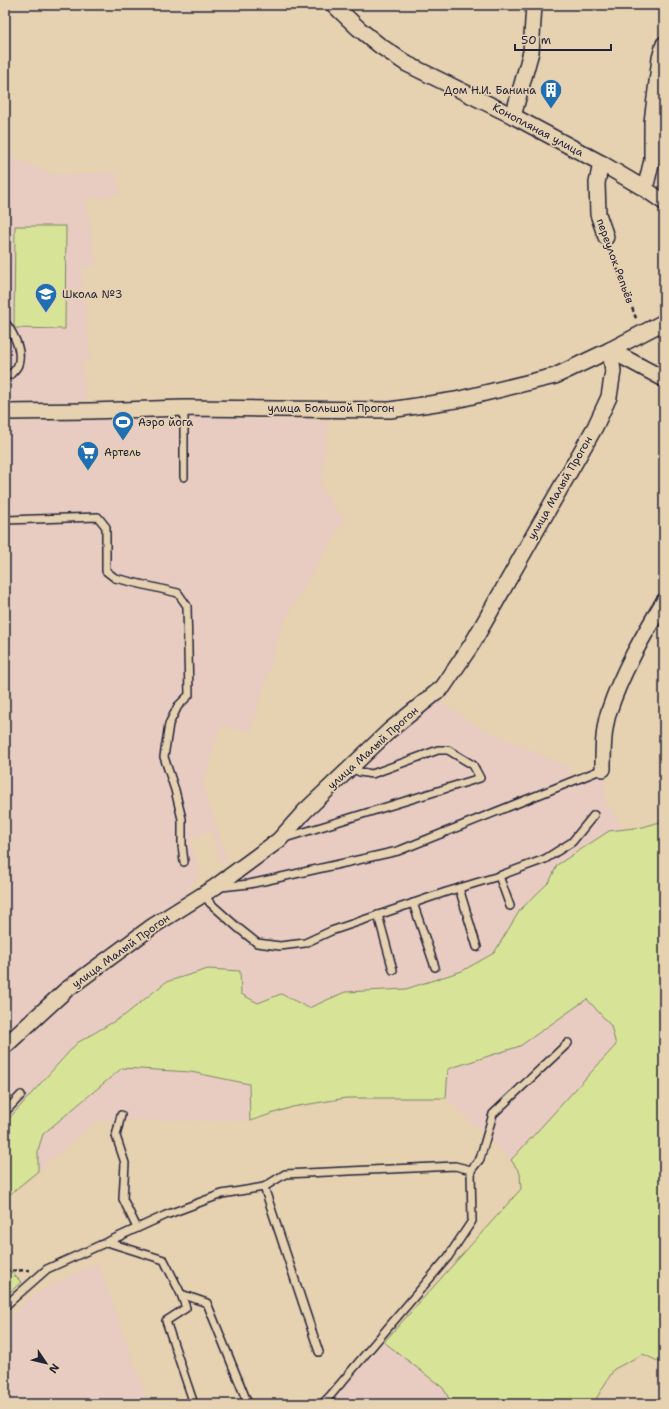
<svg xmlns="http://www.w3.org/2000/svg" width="669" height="1409" font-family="'Shantell Sans',sans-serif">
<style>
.built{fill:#e8ccc1}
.green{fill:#d7e497;stroke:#7c8369}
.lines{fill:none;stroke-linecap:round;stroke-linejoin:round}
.lane-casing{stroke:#22223b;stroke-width:10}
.street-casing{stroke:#22223b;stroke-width:18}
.path{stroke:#22223b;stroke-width:2.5;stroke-dasharray:4 3;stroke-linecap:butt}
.lane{stroke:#e6d1b0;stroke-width:7}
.street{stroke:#e6d1b0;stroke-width:15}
.labels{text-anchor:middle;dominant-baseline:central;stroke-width:3.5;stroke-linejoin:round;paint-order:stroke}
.poi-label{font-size:11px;fill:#22223b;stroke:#e6d1b0;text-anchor:start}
.street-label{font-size:11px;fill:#22223b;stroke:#e6d1b0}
</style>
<rect width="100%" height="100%" fill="#e6d1b0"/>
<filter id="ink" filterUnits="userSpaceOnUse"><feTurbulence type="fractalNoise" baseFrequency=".025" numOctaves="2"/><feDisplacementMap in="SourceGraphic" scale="8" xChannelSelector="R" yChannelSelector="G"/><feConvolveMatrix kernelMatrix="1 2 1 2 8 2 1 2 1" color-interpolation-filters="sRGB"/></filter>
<g filter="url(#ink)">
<g class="built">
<polygon points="5,155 54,174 68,174 116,172 120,195 86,200 97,266 81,268 91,361 82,362 86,401 5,404"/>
<polygon points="199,417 328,421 321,488 344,520 282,625 251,732 220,726 203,786 228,863 221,865 211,831 190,838 200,872 187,894 129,937 125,937 50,993 5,1036 5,423"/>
<polygon points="439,701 481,728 568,766 572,776 600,770 606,770 605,791 606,801 623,829 609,831 557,865 550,881 520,910 494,953 462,971 406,989 345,992 309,1009 281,994 258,1003 241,994 240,971 208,969 166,982 125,1015 77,1043 5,1123 5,1050 67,994 194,903 414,717"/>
<polygon points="587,999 611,1026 617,1045 511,1160 446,1098 448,1069 520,1046"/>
<polygon points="122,1068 191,1072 249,1084 250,1121 98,1120 38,1171 38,1150 42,1134"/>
<polygon points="97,1262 149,1404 5,1404 5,1323 31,1296"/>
<polygon points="384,1342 443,1388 452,1404 328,1404"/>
</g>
<g class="green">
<polygon points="15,226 66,226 65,329 14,328"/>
<polygon points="664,814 664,1364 643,1354 614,1369 593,1404 452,1404 443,1388 384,1342 521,1189 520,1173 511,1160 616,1045 611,1026 587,999 520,1046 448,1069 446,1098 346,1098 292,1107 250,1121 249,1084 191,1072 122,1068 43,1134 38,1150 38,1171 5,1198 5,1123 77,1043 125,1015 166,982 208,969 240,971 241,994 258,1003 281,994 309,1008 345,992 406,989 462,971 494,953 520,910 550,881 557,865 609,831 643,827 660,822"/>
<polygon points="5,1266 21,1282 5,1297"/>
</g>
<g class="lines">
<g class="lane-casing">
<g id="lane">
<path d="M5,322C13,333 23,350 18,365C17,368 13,372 10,375H5"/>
<polyline points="184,477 184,408"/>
<polyline points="5,520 98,517 106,527 106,571 115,578 178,593 187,606 189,695 178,706 169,724 164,757 175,790 182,819 182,845 184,862"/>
<polyline points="285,838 480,778 473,765 448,750 438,750 372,774 360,772 350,767"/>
<polyline points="499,876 510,906"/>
<polyline points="221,887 249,884 268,880 398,851 603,769"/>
<polyline points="459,888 477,947"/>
<polyline points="204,894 210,903 237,927 257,943 280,946 305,943 331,931 446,892 499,876 545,859 572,842 594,815"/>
<polyline points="413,903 435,967"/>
<polyline points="378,915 393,970"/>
<polyline points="5,1112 21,1095"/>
<polyline points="121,1115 116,1136 125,1163 123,1199 137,1228"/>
<polyline points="264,1187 285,1174 455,1166 471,1170 480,1159 493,1114 568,1043"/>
<polyline points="107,1242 166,1215 222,1194 264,1187 319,1352"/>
<polyline points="181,1294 207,1303 248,1404"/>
<polyline points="5,1306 47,1269 107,1242 164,1260 181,1294 186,1308 166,1321 194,1404"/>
<polyline points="322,1404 330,1396 448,1257 472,1221 471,1170"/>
</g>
</g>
<g class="street-casing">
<g id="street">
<polyline points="334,5 358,28 379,45 407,64 513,116 601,163 645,189 664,202"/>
<polyline points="513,116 531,52 534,5"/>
<polyline points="601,163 597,183 598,214 606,237"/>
<polyline points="645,189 652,160 652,122 660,58 664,44"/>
<polyline points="610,350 664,379"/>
<polyline points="5,412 90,411 184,408 390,410 456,400 555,376 610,350 664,322"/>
<path d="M603,769C603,750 603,730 609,711C622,672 643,636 664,601"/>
<polyline points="5,1046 66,990 153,926 215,887 279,840 305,811 390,730 443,687 472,644 595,427 609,397 613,371 610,350"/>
</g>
</g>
<g class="path">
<polyline points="610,249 637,321"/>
<polyline points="5,1271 32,1270"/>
</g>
<use href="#lane" class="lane"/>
<use href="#street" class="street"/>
</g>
</g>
<defs>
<g id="building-pin" transform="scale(1.15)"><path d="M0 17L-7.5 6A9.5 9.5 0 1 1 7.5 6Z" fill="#1f6fb2" stroke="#e6d1b0"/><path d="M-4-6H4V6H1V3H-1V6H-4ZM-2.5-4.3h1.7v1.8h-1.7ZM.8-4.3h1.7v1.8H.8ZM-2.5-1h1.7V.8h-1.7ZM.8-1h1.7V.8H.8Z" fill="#fff"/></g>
<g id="school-pin" transform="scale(1.15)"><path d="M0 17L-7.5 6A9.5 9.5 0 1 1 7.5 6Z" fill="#1f6fb2" stroke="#e6d1b0"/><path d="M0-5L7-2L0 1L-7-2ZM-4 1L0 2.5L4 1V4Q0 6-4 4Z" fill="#fff"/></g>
<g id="stadium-pin" transform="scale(1.15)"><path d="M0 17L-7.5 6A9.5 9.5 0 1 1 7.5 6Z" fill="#1f6fb2" stroke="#e6d1b0"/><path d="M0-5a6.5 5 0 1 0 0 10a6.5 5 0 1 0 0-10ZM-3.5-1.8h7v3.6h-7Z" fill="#fff"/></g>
<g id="supermarket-pin" transform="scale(1.15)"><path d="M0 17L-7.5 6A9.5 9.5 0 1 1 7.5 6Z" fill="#1f6fb2" stroke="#e6d1b0"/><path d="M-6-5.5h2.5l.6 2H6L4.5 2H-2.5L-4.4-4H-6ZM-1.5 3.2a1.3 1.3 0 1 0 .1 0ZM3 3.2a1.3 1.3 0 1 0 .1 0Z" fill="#fff"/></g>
</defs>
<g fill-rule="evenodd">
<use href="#building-pin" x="551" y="90"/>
<use href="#school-pin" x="46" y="294"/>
<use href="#stadium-pin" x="123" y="422"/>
<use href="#supermarket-pin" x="88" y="452"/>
</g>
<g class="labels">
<g class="poi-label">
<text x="536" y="90" text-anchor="end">Дом Н.И. Банина</text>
<text x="62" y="294">Школа №3</text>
<text x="138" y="422">Аэро йога</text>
<text x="104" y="452">Артель</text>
</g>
<g class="street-label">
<text transform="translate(538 130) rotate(28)">Конопляная улица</text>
<text transform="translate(615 261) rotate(70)">переулок Репьёв</text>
<text x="331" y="408">улица Большой Прогон</text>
<text transform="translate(560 488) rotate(-60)">улица Малый Прогон</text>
<text transform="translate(373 748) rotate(-42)">улица Малый Прогон</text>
<text transform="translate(121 951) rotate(-36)">улица Малый Прогон</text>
</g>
</g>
<rect width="669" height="1409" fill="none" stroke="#e6d1b0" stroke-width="20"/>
<rect x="10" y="10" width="649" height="1389" fill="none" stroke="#22223b" stroke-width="1.5" filter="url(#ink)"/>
<g transform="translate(46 1363) rotate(125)" stroke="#e6d1b0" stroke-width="3" paint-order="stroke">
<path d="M0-3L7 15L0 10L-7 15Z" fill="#22223b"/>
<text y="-6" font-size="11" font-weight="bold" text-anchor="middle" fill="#22223b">N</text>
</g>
<path d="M515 44v6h96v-6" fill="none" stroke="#22223b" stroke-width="2"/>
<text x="521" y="44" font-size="12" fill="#22223b" stroke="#e6d1b0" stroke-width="3" paint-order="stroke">50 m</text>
</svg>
